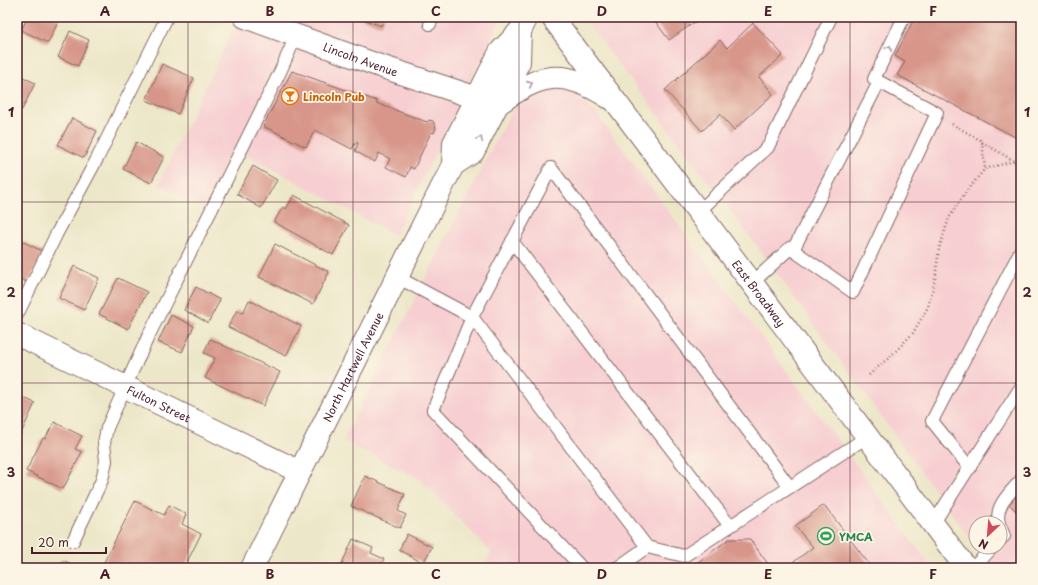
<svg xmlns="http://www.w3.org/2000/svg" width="1038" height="585" font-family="'Playpen Sans',sans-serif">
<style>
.built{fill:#f7cfd2}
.building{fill:#d79689}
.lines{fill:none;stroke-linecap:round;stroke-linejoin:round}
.lane-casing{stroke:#836562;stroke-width:14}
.street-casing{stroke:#836562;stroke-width:24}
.secondary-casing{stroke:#836562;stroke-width:24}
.path{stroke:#836562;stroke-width:2.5;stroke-dasharray:1 3;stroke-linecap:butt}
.lane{stroke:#fff;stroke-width:12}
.street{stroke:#fff;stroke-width:22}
.secondary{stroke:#fff;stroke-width:22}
.oneway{stroke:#ae9aa0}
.grid{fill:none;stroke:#4a1f2b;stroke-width:1;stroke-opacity:0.55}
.labels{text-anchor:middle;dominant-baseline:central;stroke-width:3.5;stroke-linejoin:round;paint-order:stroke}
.street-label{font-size:11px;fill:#4a1f2b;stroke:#fcf5e5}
.food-label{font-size:11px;font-weight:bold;fill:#c56008;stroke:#fcf5e5;text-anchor:start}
.leisure-label{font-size:11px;font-weight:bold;fill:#27864d;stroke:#fcf5e5;text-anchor:start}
.neatline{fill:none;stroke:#4a1f2b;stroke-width:1.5}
.grid-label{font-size:13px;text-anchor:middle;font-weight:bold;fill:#4a1f2b}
</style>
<rect width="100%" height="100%" fill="#fcf5e5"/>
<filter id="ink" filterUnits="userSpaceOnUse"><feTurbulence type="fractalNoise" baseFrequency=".025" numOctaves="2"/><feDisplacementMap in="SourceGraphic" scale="8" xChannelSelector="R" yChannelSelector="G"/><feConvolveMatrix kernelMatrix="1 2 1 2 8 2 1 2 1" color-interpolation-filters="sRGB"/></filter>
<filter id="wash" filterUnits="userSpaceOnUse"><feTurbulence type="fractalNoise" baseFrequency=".012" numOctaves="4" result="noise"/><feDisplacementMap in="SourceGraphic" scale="16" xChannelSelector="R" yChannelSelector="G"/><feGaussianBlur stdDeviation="0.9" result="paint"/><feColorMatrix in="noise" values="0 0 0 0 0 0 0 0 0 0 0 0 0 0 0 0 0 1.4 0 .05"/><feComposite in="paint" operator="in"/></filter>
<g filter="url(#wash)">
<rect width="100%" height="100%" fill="#ede7c9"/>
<g class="built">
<polygon points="240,17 502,17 395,235 233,148 204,206 158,185 228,40"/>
<polygon points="583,17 1021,17 1021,568 992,568 976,547 1000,547 1000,523 976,523 976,547 754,242"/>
<polygon points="545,87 569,89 582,98 596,113 932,568 484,568 491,552 420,479 343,441 502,128 514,108 532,94"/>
</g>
<g id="blocks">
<g class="building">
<polygon points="28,17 53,17 59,20 48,43 21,30"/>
<polygon points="358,17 385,17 381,26"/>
<polygon points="652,17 702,17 669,40"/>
<polygon points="915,17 1021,17 1021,140 897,75 905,62 895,56"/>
<polygon points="753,23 783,55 759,77 773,94 734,130 720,114 702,131 665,90 720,40 727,48"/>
<polygon points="70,31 89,40 78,66 58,57"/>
<polygon points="162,64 194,78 178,114 146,100"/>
<polygon points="292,71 377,101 376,103 427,122 429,120 433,121 436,128 434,133 431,132 414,169 410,167 406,177 386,167 390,159 379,153 375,162 355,151 358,143 356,142 352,149 315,130 306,147 263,126"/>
<polygon points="17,74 35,83 22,110 17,107"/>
<polygon points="72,118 97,131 84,158 58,145"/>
<polygon points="136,142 164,157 151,183 123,169"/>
<polygon points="253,166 277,180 261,208 237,194"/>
<polygon points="294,195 349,225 333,255 274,222 283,207 286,209"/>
<polygon points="18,239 44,252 28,283 17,277"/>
<polygon points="275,244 329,272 313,304 259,277"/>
<polygon points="74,266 99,278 84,310 59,298"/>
<polygon points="118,278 147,292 128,329 99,314"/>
<polygon points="196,287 220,300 208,323 184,310"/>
<polygon points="249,300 301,326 286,356 228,327 237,310 243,313"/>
<polygon points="171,315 194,326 182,352 158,342"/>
<polygon points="210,339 280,372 263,406 205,378 215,358 204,353"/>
<polygon points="17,395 35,403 17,442"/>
<polygon points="54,422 82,436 75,449 82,452 63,489 26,471 43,438 45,439"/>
<polygon points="365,476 405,494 398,511 406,515 400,528 351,506"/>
<polygon points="1021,490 1021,516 1009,504"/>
<polygon points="135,501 164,515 169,505 186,514 182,524 201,534 184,568 101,568"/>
<polygon points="824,505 872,568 786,568 813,547 795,526"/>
<polygon points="407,534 432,547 423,563 399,550"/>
<polygon points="353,539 373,548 371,553 384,559 380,568 340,568"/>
<polygon points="729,539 750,539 771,568 690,568"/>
<polygon points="63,560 79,568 59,568"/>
</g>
</g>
</g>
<g filter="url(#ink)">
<use href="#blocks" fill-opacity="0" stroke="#836562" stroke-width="1"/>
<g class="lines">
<g class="lane-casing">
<g id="lane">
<polyline points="430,24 433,17"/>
<polyline points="698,212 768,147 831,17"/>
<polyline points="512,241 730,526"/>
<polyline points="793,250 879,82"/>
<polyline points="397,277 472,317 433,410 582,568"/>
<polyline points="752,283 790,248 853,292 937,113 874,79 904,17"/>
<polyline points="17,315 57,233 98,157 167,17"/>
<polyline points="970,468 932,421 1021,250"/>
<path d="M999,523C994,506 1011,492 1021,480"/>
<polyline points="933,524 1021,387"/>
<polyline points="1000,526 1004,536 1000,540"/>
<polyline points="73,541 102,480 106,461 104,443 107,428 125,387 147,339 280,72 296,36"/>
<polyline points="647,547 472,317 551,168 790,487"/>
<polyline points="617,568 647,547 684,556 867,437"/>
<polyline points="973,568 993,547"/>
</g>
</g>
<g class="street-casing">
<g id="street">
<path id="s1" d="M245,17L380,66L477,98"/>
<path id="s2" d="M17,334L300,472"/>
</g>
</g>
<g class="secondary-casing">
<g id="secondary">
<path id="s3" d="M552,17L966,568"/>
<path d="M498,104C541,73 562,68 608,97"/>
<polyline points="453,165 473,152 519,62 520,31"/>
<path id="s4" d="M252,568L453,165L454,143L477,98L500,52L520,31L527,17"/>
</g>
</g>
<g class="path">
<polyline points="952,124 982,141 985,169"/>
<polyline points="982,142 1014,161"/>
<polyline points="869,375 892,355 913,333 928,307 935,279 939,249 949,218 968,189 985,169 1014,161 1021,165"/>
</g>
<use href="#lane" class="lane"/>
<use href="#street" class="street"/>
<use href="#secondary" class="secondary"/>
</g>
<defs><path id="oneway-chevron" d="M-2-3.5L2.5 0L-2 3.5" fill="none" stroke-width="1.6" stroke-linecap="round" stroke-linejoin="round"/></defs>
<g class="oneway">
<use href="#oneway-chevron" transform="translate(889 48) rotate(-64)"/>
<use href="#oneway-chevron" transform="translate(530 84) rotate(-24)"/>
<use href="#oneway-chevron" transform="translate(480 139) rotate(-64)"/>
</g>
</g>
<path class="grid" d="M188,17V568M353,17V568M519,17V568M685,17V568M850,17V568M17,202H1021M17,383H1021"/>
<defs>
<g id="bar-ring" transform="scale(0.9)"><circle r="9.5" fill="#fcf5e5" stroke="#e8710a" stroke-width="1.5"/><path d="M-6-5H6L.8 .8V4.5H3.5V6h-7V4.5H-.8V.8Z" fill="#e8710a"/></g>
<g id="stadium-ring" transform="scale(0.9)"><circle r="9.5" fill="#fcf5e5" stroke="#2e9e5b" stroke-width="1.5"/><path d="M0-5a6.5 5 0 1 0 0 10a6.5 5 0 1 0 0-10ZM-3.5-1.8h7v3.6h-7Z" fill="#2e9e5b"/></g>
</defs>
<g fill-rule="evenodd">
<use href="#bar-ring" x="290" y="96"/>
<use href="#stadium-ring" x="826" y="536"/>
</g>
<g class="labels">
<g class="street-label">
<text stroke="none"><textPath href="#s1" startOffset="123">Lincoln Avenue</textPath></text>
<text stroke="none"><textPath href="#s3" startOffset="345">East Broadway</textPath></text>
<text stroke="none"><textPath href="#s4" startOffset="225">North Hartwell Avenue</textPath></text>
<text stroke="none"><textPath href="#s2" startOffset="158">Fulton Street</textPath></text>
</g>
<g class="food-label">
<text x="303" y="96">Lincoln Pub</text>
</g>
<g class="leisure-label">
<text x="839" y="536">YMCA</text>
</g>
</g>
<rect width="1038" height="585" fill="none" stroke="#fcf5e5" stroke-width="44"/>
<g transform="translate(988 535) rotate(206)"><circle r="19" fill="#fcf5e5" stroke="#b59f9b"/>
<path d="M0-3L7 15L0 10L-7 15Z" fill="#d1495b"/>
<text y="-6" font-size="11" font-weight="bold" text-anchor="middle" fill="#4a1f2b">N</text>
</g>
<path d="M32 547v6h74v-6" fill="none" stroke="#4a1f2b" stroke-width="2"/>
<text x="38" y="547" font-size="12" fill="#4a1f2b" stroke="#fcf5e5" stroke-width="3" paint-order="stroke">20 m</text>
<rect x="22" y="22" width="994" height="541" class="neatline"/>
<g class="grid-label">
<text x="105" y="16">A</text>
<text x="270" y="16">B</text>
<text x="436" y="16">C</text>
<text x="602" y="16">D</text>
<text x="768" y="16">E</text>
<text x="933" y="16">F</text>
<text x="11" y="117">1</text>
<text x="1027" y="117">1</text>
<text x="11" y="297">2</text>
<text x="1027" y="297">2</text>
<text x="11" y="477">3</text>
<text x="1027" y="477">3</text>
<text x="105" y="579">A</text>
<text x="270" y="579">B</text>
<text x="436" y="579">C</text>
<text x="602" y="579">D</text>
<text x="768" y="579">E</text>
<text x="933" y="579">F</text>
</g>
</svg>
